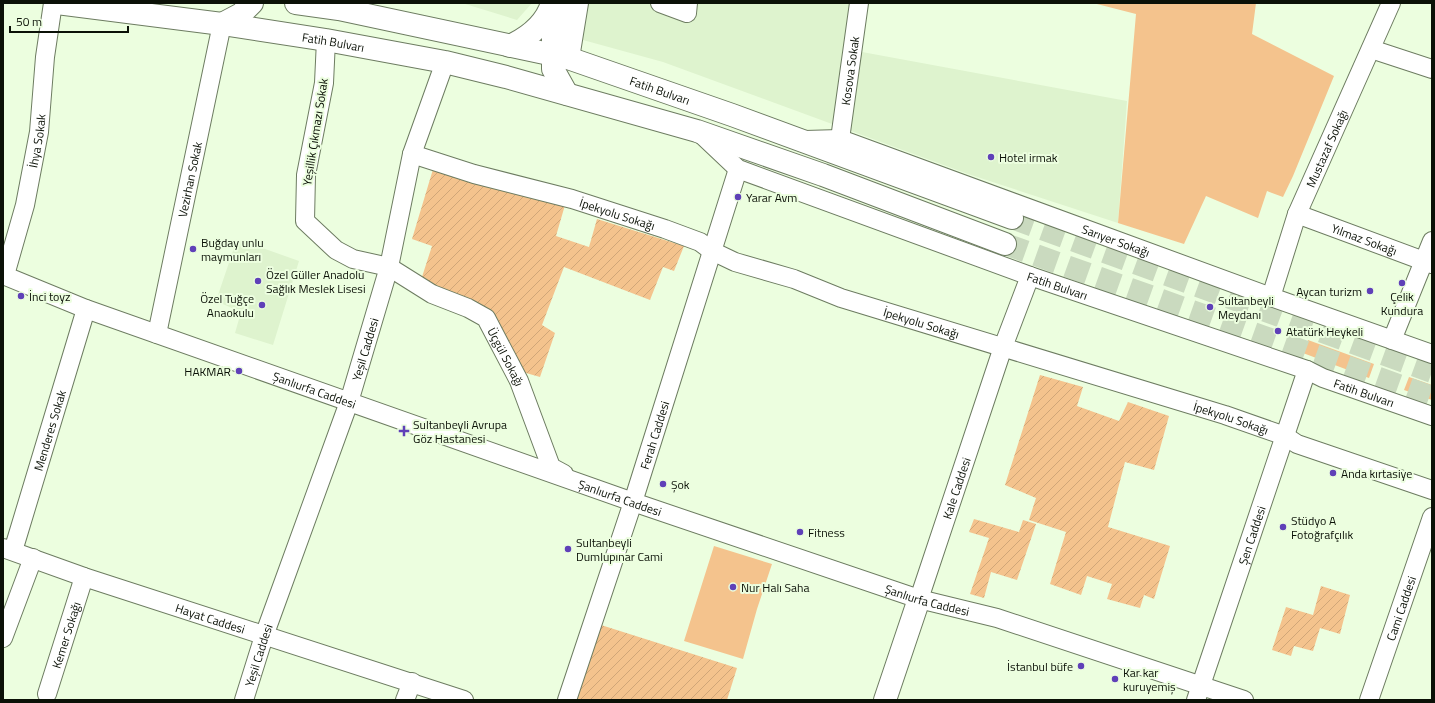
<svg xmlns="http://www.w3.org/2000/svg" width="1435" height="703" font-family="'Titillium Web',sans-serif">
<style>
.built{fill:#def3ce}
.grass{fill:#f4c38d}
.garden{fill:url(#garden-furrows)}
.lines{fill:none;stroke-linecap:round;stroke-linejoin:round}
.major-tunnel{stroke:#cadabf;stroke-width:22;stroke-dasharray:22 11;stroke-linecap:butt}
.minor-casing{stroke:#6d7c61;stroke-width:20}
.major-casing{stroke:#6d7c61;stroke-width:24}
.minor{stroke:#fff;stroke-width:18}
.major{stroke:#fff;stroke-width:22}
.poi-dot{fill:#5f40b8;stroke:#ecfedf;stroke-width:1.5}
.labels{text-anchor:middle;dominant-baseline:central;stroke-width:4;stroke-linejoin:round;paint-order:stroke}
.street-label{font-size:12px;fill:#0b1107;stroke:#ecfedf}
.poi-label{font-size:12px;fill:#0b1107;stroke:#ecfedf;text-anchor:start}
</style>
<defs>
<pattern id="garden-furrows" width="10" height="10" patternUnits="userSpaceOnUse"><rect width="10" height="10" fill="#f4c38d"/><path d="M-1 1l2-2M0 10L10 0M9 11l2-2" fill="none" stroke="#d0a678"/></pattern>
</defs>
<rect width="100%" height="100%" fill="#ecfedf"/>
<g class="built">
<polygon points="462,3 532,3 517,20"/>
<polygon points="587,3 861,3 862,52 1127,101 1118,223 968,174 663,62 583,40"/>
<polygon points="237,239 299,261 273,345 235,333 241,312 216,301"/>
</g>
<g class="grass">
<polygon points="1093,3 1256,3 1252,34 1334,76 1293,176 1283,197 1267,191 1258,218 1206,196 1184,244 1118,223 1136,14"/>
<polygon points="1308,340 1374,364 1369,378 1303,353"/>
<polygon points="1409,377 1432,385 1432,400 1404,390"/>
<polygon points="714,546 772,564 757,609 743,659 684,641"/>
</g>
<g class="garden">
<polygon points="434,166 565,205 556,236 589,247 597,219 684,246 674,271 663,267 650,300 564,267 542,325 555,333 540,377 519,371 486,311 421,280 432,246 412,239"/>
<polygon points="1040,375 1083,387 1077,406 1119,421 1128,402 1169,416 1154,470 1125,462 1108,527 1170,546 1154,599 1144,595 1140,608 1107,599 1112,584 1087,576 1081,595 1050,584 1066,532 1029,520 1036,498 1005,485"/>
<polygon points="974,519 1019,532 1023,520 1036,524 1017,580 991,572 984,598 970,594 989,538 969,532"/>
<polygon points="1321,586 1350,595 1340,634 1320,628 1313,651 1294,646 1291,656 1272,650 1286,607 1313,615"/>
<polygon points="601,625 737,668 727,700 576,700"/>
</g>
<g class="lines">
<g class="major-tunnel">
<polyline points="1012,218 1432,372"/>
<polyline points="1005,244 1432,397"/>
</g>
<g class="minor-casing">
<g id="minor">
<polyline points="660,3 687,13 688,3"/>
<path id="s1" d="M326,40L324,83L306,175L305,221L336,250L353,259L389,267L432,294L468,308L486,318L519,381L551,467L564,474"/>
<polyline points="1371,49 1432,69"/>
<path id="s2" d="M701,134L738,169L1030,276L1307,370L1323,378L1432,416"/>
<path id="s3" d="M840,139L859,3"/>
<path id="s4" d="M805,140L840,139L1271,297L1432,354"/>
<path id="s5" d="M412,154L474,174L572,199L665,229L700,242L712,251L735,262L794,279L841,298L1225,415L1285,436L1297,444L1432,490"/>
<path id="s6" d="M1297,214L1432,264"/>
<path id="s7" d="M3,275L86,309L633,502L919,599L997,618L1244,700"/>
<path id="s8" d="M5,275L25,205L39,132L45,57L53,3"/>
<path id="s9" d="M1271,297L1297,214L1391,3"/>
<path id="s10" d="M157,334L222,24"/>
<polyline points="1392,340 1432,241"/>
<path id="s11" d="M3,548L84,577L464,700"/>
<path id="s12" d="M13,551L86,309"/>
<path id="s13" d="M919,599L1003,347L1030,276"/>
<polyline points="3,638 33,558"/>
<path id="s14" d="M47,694L84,577"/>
<path id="s15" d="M244,700L264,636L349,402L389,267L412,154L445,62"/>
<polyline points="405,700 412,682"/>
<path id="s16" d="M567,700L633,502L738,169"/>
<path id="s17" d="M1196,700L1307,370"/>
<path id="s18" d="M1369,700L1432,517"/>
</g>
</g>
<g class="major-casing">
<g id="major">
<path id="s19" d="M57,3L222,24L326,40L445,62L506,77L697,131L823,175L1005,244"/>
<path id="s20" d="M296,3L339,9L568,58L732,115L1012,218"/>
<polyline points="558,3 553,30 553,69 567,94"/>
<polyline points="222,24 241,14 252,3"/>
<path d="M510,46C529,37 546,24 552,3"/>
<polyline points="568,58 577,3"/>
<polyline points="885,700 919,599"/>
</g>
</g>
<use href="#minor" class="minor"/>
<use href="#major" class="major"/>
</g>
<g class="poi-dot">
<circle cx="991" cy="157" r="4"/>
<circle cx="738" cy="197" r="4"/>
<circle cx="193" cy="249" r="4"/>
<circle cx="258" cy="281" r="4"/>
<circle cx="1402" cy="283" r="4"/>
<circle cx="1370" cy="291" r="4"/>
<circle cx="21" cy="296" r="4"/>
<circle cx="262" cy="305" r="4"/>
<circle cx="1210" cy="307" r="4"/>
<circle cx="1278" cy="331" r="4"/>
<circle cx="239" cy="371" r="4"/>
<path d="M402 425h4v4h4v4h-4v4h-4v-4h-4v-4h4z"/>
<circle cx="1333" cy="473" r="4"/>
<circle cx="663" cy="484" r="4"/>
<circle cx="1283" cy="527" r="4"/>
<circle cx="800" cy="532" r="4"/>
<circle cx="568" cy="549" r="4"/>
<circle cx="733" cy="587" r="4"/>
<circle cx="1081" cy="666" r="4"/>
<circle cx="1115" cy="679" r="4"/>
</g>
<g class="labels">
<g class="street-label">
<text stroke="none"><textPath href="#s19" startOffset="279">Fatih Bulvarı</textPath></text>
<text stroke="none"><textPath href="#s3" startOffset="69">Kosova Sokak</textPath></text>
<text stroke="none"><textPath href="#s20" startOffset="375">Fatih Bulvarı</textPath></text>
<text transform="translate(315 132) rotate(-81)">Yeşillik Çıkmazı Sokak</text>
<text stroke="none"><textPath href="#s8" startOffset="138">İhya Sokak</textPath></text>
<text stroke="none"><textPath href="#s9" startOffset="159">Mustazaf Sokağı</textPath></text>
<text stroke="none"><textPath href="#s10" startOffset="158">Vezirhan Sokak</textPath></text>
<text stroke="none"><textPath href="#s5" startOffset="214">İpekyolu Sokağı</textPath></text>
<text stroke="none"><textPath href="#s6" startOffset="72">Yılmaz Sokağı</textPath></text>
<text stroke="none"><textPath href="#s4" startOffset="329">Sarıyer Sokağı</textPath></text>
<text stroke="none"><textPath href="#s2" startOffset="391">Fatih Bulvarı</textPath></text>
<text stroke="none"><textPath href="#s5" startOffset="538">İpekyolu Sokağı</textPath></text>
<text stroke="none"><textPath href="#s15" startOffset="371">Yeşil Caddesi</textPath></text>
<text stroke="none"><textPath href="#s1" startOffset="435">Üçgül Sokağı</textPath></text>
<text stroke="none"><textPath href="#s7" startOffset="332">Şanlıurfa Caddesi</textPath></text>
<text stroke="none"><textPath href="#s2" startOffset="716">Fatih Bulvarı</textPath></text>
<text stroke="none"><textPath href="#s5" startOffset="862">İpekyolu Sokağı</textPath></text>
<text stroke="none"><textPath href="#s12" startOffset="126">Menderes Sokak</textPath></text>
<text stroke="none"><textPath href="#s16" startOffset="279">Ferah Caddesi</textPath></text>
<text stroke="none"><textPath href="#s13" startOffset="117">Kale Caddesi</textPath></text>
<text stroke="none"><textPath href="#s7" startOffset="656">Şanlıurfa Caddesi</textPath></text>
<text stroke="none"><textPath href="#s17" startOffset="174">Şen Caddesi</textPath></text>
<text stroke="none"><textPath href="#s7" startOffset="980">Şanlıurfa Caddesi</textPath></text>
<text stroke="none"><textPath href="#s18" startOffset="97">Cami Caddesi</textPath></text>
<text stroke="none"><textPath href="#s11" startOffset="219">Hayat Caddesi</textPath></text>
<text stroke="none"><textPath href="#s14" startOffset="62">Kemer Sokağı</textPath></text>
<text stroke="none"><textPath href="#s15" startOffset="47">Yeşil Caddesi</textPath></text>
</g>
<g class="poi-label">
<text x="999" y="157">Hotel irmak</text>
<text x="746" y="197">Yarar Avm</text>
<text x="201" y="242">Buğday unlu<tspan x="201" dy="14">maymunları</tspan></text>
<text x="266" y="274">Özel Güller Anadolu<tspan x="266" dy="14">Sağlık Meslek Lisesi</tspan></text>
<text x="1362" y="291" text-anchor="end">Aycan turizm</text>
<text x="29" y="296">İnci toyz</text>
<text x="1402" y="296" text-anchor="middle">Çelik<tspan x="1402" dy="14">Kundura</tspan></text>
<text x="254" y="298" text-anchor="end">Özel Tuğçe<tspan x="254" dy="14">Anaokulu</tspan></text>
<text x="1218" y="300">Sultanbeyli<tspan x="1218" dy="14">Meydanı</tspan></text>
<text x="1286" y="331">Atatürk Heykeli</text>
<text x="231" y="371" text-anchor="end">HAKMAR</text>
<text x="413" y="424">Sultanbeyli Avrupa<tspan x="413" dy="14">Göz Hastanesi</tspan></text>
<text x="1341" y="473">Anda kırtasiye</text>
<text x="671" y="484">Şok</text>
<text x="1291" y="520">Stüdyo A<tspan x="1291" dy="14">Fotoğrafçılık</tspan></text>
<text x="808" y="532">Fitness</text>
<text x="576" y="542">Sultanbeyli<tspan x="576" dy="14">Dumlupınar Cami</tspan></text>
<text x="741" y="587">Nur Halı Saha</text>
<text x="1073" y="666" text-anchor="end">İstanbul büfe</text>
<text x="1123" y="672">Kar kar<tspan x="1123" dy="14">kuruyemiş</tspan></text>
</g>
</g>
<rect width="1435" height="703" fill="none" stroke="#0b1107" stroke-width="8"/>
<path d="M10 26v6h118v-6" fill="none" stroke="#0b1107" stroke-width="2"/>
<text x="16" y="26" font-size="12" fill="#0b1107" stroke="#ecfedf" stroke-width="3" paint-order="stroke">50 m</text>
</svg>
